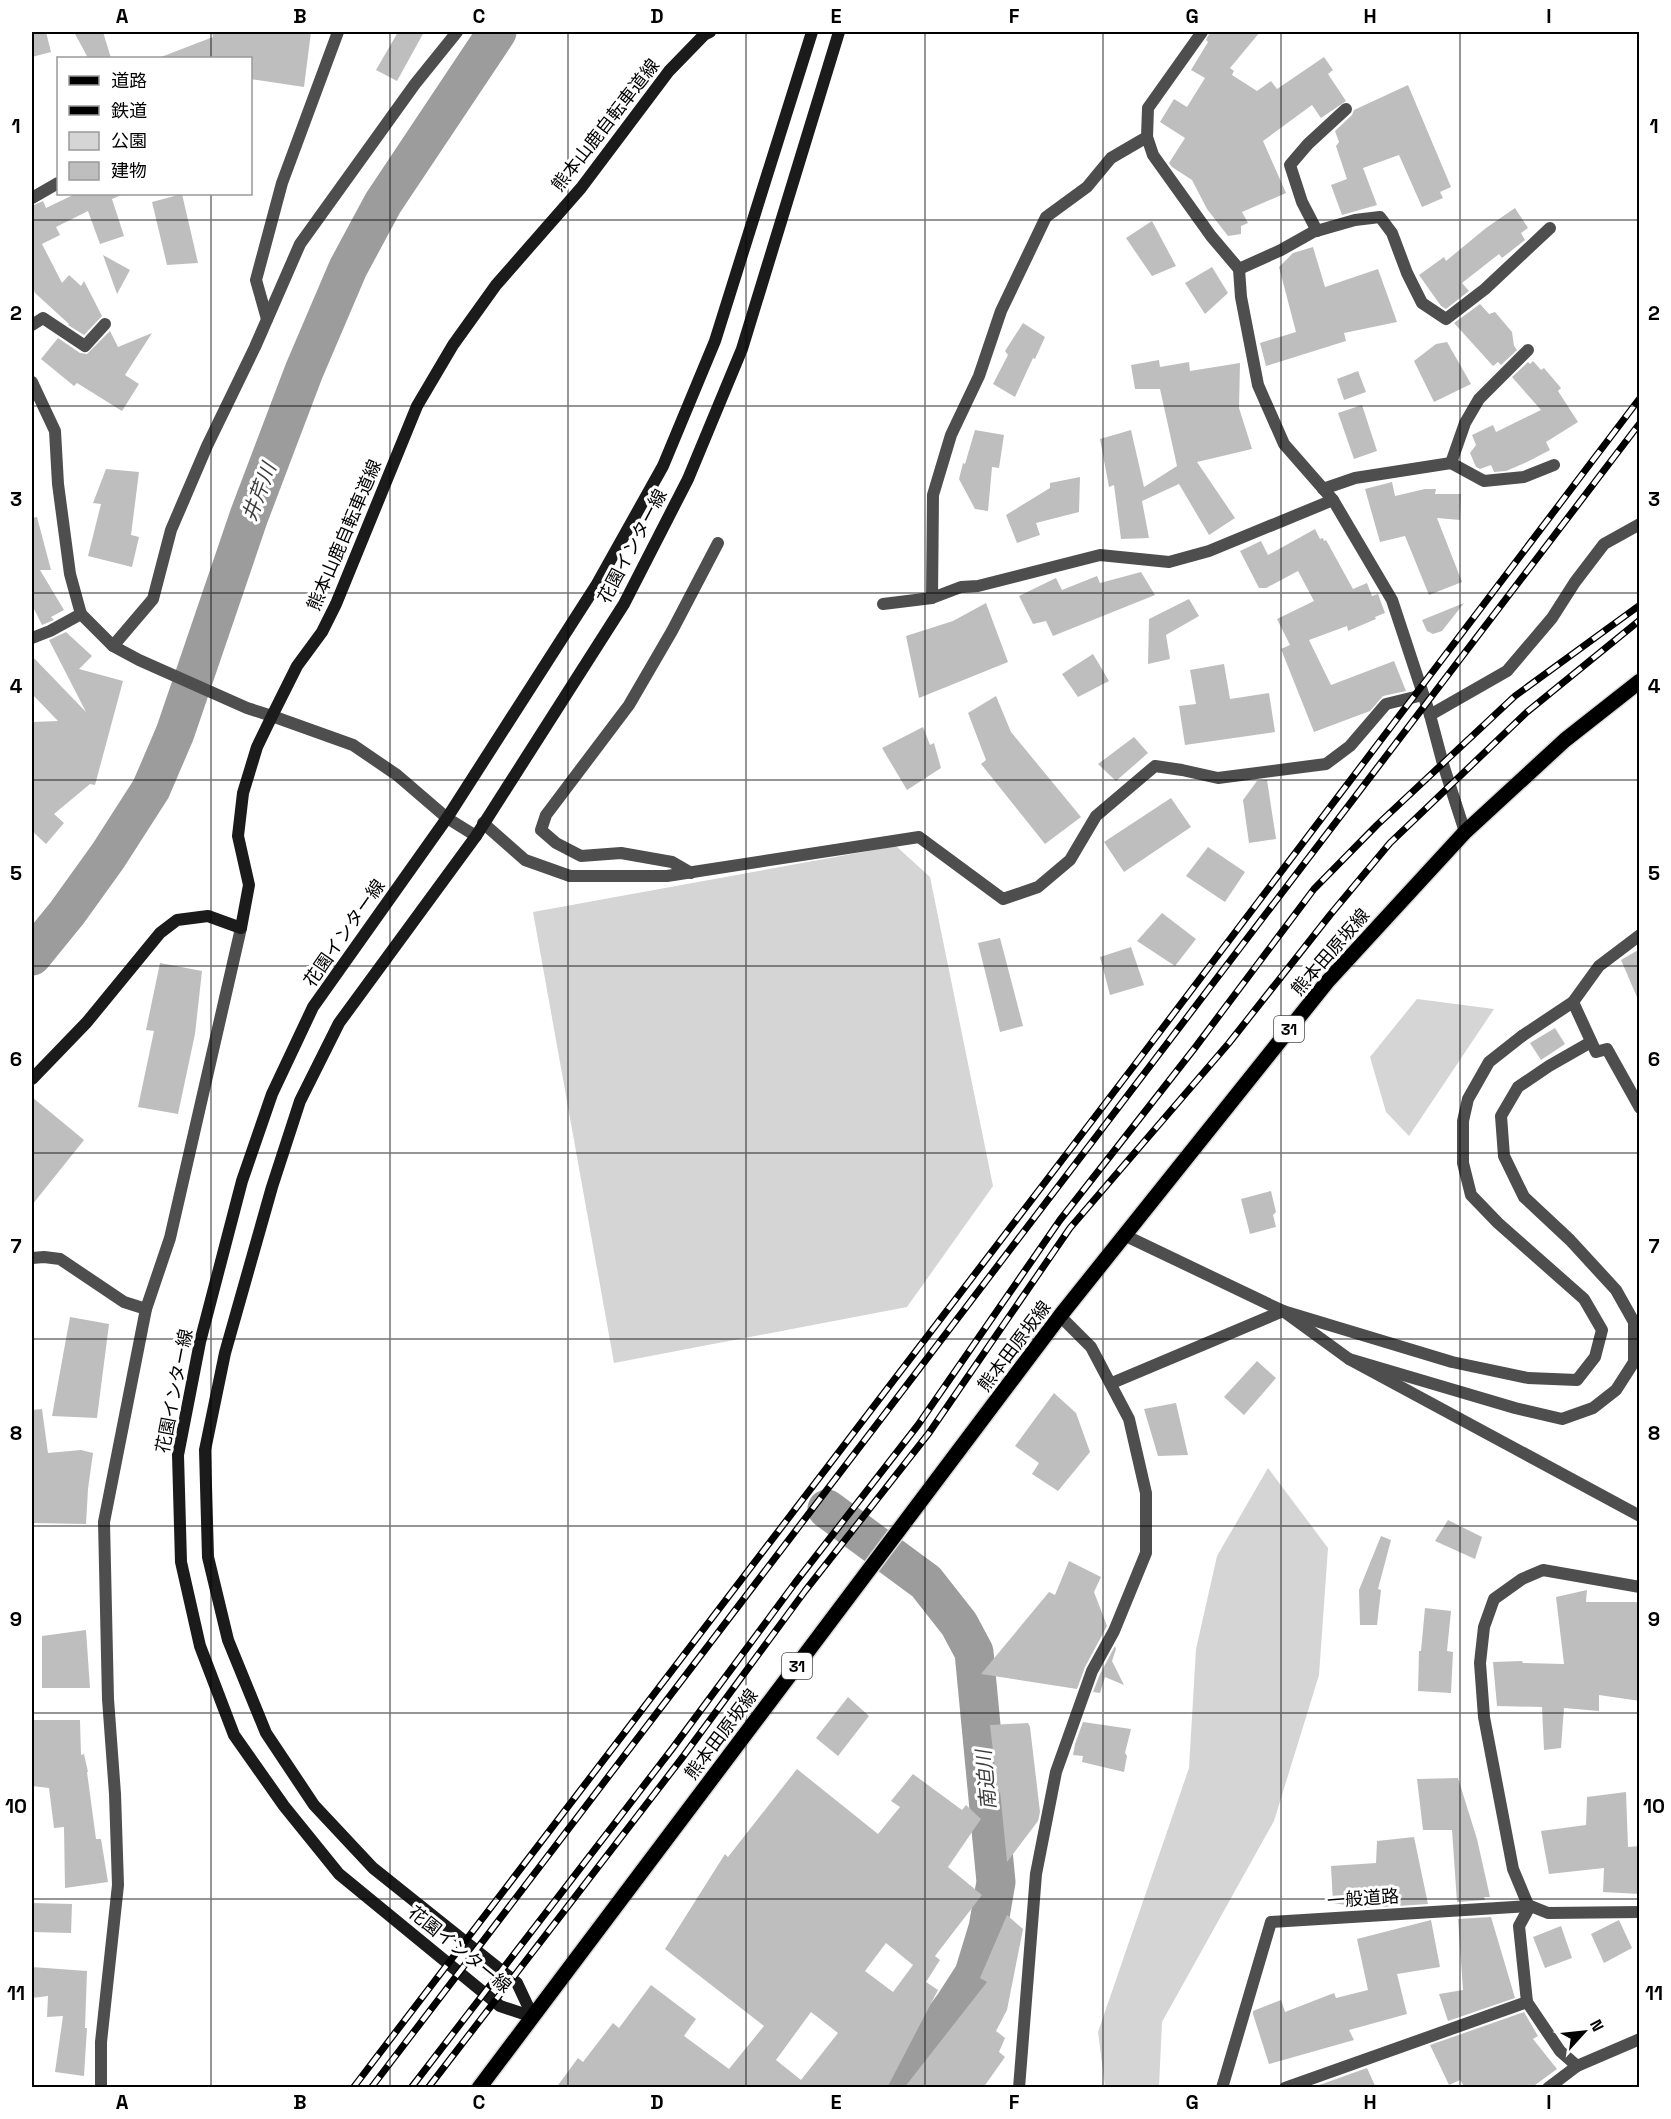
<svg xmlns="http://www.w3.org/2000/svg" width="1671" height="2119" font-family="'Space Grotesk','Noto Sans JP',sans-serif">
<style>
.green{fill:#d5d5d5}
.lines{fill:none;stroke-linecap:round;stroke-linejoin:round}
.river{stroke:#9c9c9c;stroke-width:39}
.building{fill:#bebebe;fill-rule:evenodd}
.primary-casing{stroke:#dbdbdb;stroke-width:18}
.service{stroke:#4e4e4e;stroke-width:12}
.minor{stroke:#4e4e4e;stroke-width:12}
.tertiary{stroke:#4e4e4e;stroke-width:12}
.secondary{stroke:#1b1b1b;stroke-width:12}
.primary{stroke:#000;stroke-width:15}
.rail-casing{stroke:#000;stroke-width:7}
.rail{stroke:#fff;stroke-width:4.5;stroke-dasharray:14;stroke-linecap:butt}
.grid{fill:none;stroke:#000;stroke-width:1.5;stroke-opacity:0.55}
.labels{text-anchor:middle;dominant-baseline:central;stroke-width:6;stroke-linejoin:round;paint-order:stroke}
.shield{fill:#fff;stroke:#4c4c4c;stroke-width:1.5}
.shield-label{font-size:16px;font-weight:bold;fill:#000}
.street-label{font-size:18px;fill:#000;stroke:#fff}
.water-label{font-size:20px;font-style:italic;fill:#3d3d3d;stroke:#fff}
.neatline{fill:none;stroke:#000;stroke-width:2}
.grid-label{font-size:20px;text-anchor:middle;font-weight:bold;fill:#000}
</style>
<rect width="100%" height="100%" fill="#fff"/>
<g class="green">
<polygon points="896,846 930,877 993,1186 907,1307 614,1363 533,912"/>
<polygon points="1417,999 1494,1009 1409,1136 1386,1112 1370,1057"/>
<polygon points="1268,1468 1328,1548 1319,1675 1274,1821 1162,2022 1159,2087 1105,2087 1098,2032 1189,1768 1196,1649 1217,1556"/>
</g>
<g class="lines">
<g class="river">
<polyline points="32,956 67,913 108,856 151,789 175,733 249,516 304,371 348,268 383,203 497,32"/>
<polyline points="827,1509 926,1582 959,1624 974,1652 996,1882 988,1928 974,1974 954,2005 893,2088"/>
</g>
</g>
<g class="building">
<polygon points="32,32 46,32 51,52 32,57"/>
<polygon points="74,32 103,32 111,58 88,58"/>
<polygon points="212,32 311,32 304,87 250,79 250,58 161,58 161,57 213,37"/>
<polygon points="398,32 424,32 397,81 376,70"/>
<polygon points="1210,32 1260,32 1230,68 1234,71 1232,75 1257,91 1271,81 1277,89 1324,57 1333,70 1328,74 1346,101 1321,118 1312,105 1263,141 1286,193 1242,212 1248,223 1241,226 1241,234 1228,236 1207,209 1192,180 1172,167 1169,163 1185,138 1160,122 1174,99 1187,107 1205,78 1191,70 1208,42 1206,40"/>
<polygon points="1408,85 1451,187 1440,192 1443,198 1422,207 1399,155 1363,168 1377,205 1342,215 1331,185 1347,179 1336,146 1339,142 1335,131 1352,115 1354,110"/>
<polygon points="75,194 124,194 112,199 124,236 100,244 88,211 56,227 60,235 42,244 62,283 69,275 81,286 84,281 102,316 84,335 68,325 69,324 35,293 32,284 32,206 43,201 46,208"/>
<polygon points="182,194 198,263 167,265 152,202"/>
<polygon points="1515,208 1528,228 1521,233 1525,240 1502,258 1499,254 1462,283 1469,291 1446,309 1441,306 1419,275 1444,257 1446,261 1486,228"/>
<polygon points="1152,221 1176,266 1152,276 1126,238"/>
<polygon points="1313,247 1325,287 1378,269 1397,322 1344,333 1346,341 1266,366 1260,343 1296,332 1279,267 1293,253"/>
<polygon points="103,255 130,270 117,294"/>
<polygon points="1212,267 1228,293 1205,314 1185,283"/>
<polygon points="1480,304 1489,314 1495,312 1512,332 1514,346 1517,350 1501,365 1498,362 1493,366 1454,323"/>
<polygon points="1023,323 1045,337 1035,359 1033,358 1015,397 993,384 1008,355 1005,351"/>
<polygon points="110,331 118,347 152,333 125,375 139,384 122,411 77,383 74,386 41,359 58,338 80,353 87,354"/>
<polygon points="1447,342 1471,384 1434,402 1414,361 1436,344"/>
<polygon points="1159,360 1160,367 1189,362 1190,371 1240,363 1239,408 1252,449 1197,462 1235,518 1209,535 1179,484 1142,501 1149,538 1121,539 1114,485 1109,487 1100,439 1131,430 1144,487 1177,466 1160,389 1135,389 1131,365"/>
<polygon points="1533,361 1541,370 1544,368 1561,388 1558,391 1578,422 1546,442 1550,450 1527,462 1506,471 1494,472 1491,465 1480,469 1476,467 1470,453 1476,445 1472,435 1493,425 1496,432 1541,410 1512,377 1528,362 1530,364"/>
<polygon points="1358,371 1366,392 1344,400 1337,379"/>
<polygon points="1362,405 1377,451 1354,459 1338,413"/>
<polygon points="975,430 1004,435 999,468 992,467 988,511 975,509 959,479 963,463 965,464"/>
<polygon points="106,469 139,472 131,535 139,537 132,567 88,556 101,504 93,503"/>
<polygon points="1080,477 1079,512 1036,523 1040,535 1017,543 1006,515 1050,488 1050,483"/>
<polygon points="1392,482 1395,496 1425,489 1436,489 1435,494 1461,494 1460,520 1437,518 1462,582 1429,595 1405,536 1380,542 1365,489"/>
<polygon points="37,517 51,570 40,570 64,610 51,617 54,620 42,625 32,605 32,518"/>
<polygon points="1315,529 1320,539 1323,538 1324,541 1326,540 1353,589 1367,583 1372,596 1378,594 1385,613 1375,617 1376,619 1348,631 1347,626 1309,640 1331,685 1394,661 1406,691 1383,696 1370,711 1314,732 1281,649 1290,645 1277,619 1314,601 1298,571 1266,588 1259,588 1240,551 1261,541 1268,555"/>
<polygon points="1141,572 1155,595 1053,636 1046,621 1033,624 1019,596 1056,578 1062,590 1097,576 1100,583"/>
<polygon points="1189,599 1199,616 1166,635 1170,659 1148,664 1149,619"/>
<polygon points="986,603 1008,662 919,698 906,636 953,621"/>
<polygon points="1464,603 1442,631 1433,634 1427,631 1422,620"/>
<polygon points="66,632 92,656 79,669 123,681 95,785 90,784 54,814 64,823 46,844 32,831 32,722 58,721 32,694 32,656 86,712 49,640"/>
<polygon points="1093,654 1109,681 1078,697 1062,674"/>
<polygon points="1224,664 1230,699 1269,693 1275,732 1185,745 1179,706 1196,704 1190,670"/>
<polygon points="996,696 1011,732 1081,817 1045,844 981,764 986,760 968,713"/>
<polygon points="923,727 930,745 934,743 941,768 907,790 882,748"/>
<polygon points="1134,737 1148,753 1116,781 1098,764"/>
<polygon points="1267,780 1276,839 1249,843 1243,800 1257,781"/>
<polygon points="1171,798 1191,827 1124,872 1104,842"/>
<polygon points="1208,847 1245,872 1225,902 1186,876"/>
<polygon points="1162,913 1196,939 1175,966 1137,941"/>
<polygon points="1000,938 1023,1026 1000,1032 978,943"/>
<polygon points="1131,947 1144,985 1110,995 1100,957"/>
<polygon points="1640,949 1640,1004 1621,960"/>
<polygon points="160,963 202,971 195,1034 178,1114 138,1107 154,1031 146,1030"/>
<polygon points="1555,1028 1565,1044 1541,1060 1530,1043"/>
<polygon points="32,1097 84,1140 32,1205"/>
<polygon points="1271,1191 1276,1212 1273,1215 1276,1227 1250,1234 1241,1199"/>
<polygon points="70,1317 109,1324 97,1418 52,1416"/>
<polygon points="1257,1361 1276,1378 1244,1415 1224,1397"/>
<polygon points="1054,1393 1076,1413 1090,1452 1058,1491 1032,1474 1039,1463 1015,1446"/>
<polygon points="1176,1403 1188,1455 1158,1456 1144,1409"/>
<polygon points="42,1409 48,1453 81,1450 93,1453 88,1489 86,1524 32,1523 32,1410"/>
<polygon points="1448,1520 1482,1537 1475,1559 1435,1541"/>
<polygon points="1381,1536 1391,1540 1378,1589 1381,1590 1377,1625 1360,1625 1359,1590"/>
<polygon points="1069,1561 1101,1577 1094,1592 1107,1626 1085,1667 1077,1689 981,1674 1049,1592 1055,1595"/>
<polygon points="1587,1590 1586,1602 1640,1602 1640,1701 1599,1695 1599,1711 1564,1708 1561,1748 1544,1750 1542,1707 1497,1706 1493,1662 1522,1661 1523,1663 1564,1664 1556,1597"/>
<polygon points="1425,1608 1451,1611 1447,1651 1453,1652 1451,1693 1418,1691 1419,1651 1421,1651"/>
<polygon points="86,1630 90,1688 42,1688 42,1636"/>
<polygon points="1115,1646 1116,1649 1112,1661 1124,1685 1105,1677 1100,1693 1093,1692 1100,1674"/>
<polygon points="848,1697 869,1716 838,1756 816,1738"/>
<polygon points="32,1720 80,1720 81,1755 84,1754 88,1772 87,1772 96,1839 101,1839 108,1882 65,1888 64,1827 54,1828 49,1788 32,1786"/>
<polygon points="1083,1722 1131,1729 1125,1753 1127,1756 1124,1772 1082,1762 1083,1756 1073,1755 1075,1744"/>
<polygon points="1028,1723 1030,1727 1040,1812 1038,1821 1007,1862 1000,1791 998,1795 990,1725"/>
<path d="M797,1769L878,1834L900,1807L891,1801L913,1774L962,1810L966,1805L981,1819L948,1867L982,1895L935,1956L940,1960L926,1982L938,1990L887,2088H556L578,2058L583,2062L613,2023L619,2028L651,1985L696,2019L684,2036L729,2069L764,2026L665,1949L725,1854L728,1857ZM886,1943L913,1965L893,1992L865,1971ZM811,2012L838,2033L801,2080L776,2060Z"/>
<polygon points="1458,1778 1477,1839 1490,1897 1484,1897 1485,1900 1457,1902 1452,1830 1423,1830 1417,1779"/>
<polygon points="1626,1792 1628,1847 1640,1846 1640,1894 1603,1892 1604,1868 1549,1874 1541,1831 1586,1825 1587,1797"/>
<polygon points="1414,1837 1428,1904 1366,1908 1333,1903 1331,1866 1376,1863 1377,1841"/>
<polygon points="32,1903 72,1904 71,1933 32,1932"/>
<polygon points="1007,1915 1023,1929 1007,2010 996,2031 1005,2038 999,2052 1005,2057 983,2088 904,2088 987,1982 980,1978"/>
<polygon points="1491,1917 1515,1998 1448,2021 1439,1994 1463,1990 1458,1919"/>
<polygon points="1431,1920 1440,1967 1397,1974 1407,2014 1349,2030 1354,2040 1269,2064 1253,2014 1253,2011 1281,2000 1285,2012 1334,1993 1336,1998 1368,1990 1357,1939"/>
<polygon points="1619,1920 1632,1948 1604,1963 1591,1934"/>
<polygon points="1561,1926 1572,1958 1545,1968 1533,1937"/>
<polygon points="32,1967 87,1971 85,2028 87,2028 84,2076 55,2072 63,2016 47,2017 48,1996 32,1998"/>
<polygon points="1524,2012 1538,2036 1533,2039 1557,2069 1531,2088 1465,2088 1460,2080 1449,2085 1430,2045"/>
<polygon points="1367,2068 1376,2088 1311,2088"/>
</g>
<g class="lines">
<g class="primary-casing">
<polyline id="primary" points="479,2088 1060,1316 1327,982 1465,832 1565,740 1640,681"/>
</g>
<g class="service">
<polyline points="1430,715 1507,671 1552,618 1575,582 1604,544 1640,524"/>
<polyline points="1573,1002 1599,966 1640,935"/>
<polyline points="1522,1036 1573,1002 1596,1052 1607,1049 1640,1108"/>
</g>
<g class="minor">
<polyline points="1202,32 1148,108 1147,137 1153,155 1211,236 1239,269 1241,297 1258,385 1284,444 1333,500 1392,600 1430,715 1443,764 1465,832"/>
<polyline points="32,198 58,183"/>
<polyline points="1317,231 1302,202 1290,165 1308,144 1346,109"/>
<polyline points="1239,269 1281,250 1313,232 1355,220 1380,217 1392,233 1407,273 1422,303 1446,319 1485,289 1550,228"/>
<polyline points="267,319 256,280 282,183 338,32"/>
<polyline points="32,325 43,318 85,346 105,324"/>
<polyline points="32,382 55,431 58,484 70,574 81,614 113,646 139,660 247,708 272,716"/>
<polyline points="1451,463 1465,423 1479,399 1528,350"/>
<polyline points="1323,489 1355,478 1451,463 1484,481 1524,477 1554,465"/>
<polyline points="932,598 933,495 951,435 979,376 1001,311 1046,217 1087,187 1111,158 1147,137"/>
<polyline points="883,604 932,598 961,587 978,586 1100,555 1169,562 1209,551 1333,500"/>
<polyline points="32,638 50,631 81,614"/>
<polyline points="113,646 153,599 171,530 207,446 255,347 300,244 415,84 457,32"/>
<polyline points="483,823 525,860 570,876 667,876 919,837 1003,899 1038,887 1070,860 1096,816 1155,766 1182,770 1218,778 1326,764 1350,746 1386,704 1423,695"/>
<polyline points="691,873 672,862 621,853 581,856 556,843 541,830 546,815 629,705 672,631 718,543"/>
<polyline points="1124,1235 1283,1311 1349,1359 1640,1516"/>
<polyline points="32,1258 44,1257 60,1259 124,1302 146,1309 104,1522 108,1699 115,1794 118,1885 101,2042 101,2088"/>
<polyline points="1349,1359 1515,1408 1562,1419 1593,1408 1616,1390 1634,1362 1634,1322 1616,1290 1570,1240 1524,1197 1504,1156 1501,1116 1518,1087 1549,1066 1591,1042"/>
<polyline points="1112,1383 1283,1311 1452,1362 1528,1378 1577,1380 1595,1357 1602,1330 1584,1299 1498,1223 1471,1195 1463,1163 1463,1121 1468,1099 1489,1062 1522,1036"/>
<polyline points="1640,1587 1543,1570 1522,1579 1494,1599 1484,1627 1480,1663 1484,1717 1513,1869 1528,1905 1548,1913 1640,1912"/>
<polyline points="1527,2002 1560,2051 1577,2066 1548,2088"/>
<polyline points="1577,2066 1640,2039"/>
<polyline points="1019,2088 1036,1874 1056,1772 1092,1671 1114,1631 1146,1553 1146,1493 1129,1419 1091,1347 1060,1316"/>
<polyline points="1222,2088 1271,1922 1530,1906"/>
<polyline points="1285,2088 1527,2002 1519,1926 1530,1906"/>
</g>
<g class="tertiary">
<polyline points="272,716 353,745 397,775 447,818 476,836"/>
<polyline points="146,1309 170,1238 241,928"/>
</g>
<g class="secondary">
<polyline points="32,1079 87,1022 160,933 177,920 208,916 241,928 249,885 238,836 243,793 257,747 272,716 297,666 322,632 336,604 417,406 453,345 496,285 581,188 669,71 704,35 710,32"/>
<polyline points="533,2017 500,2006 339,1874 284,1806 234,1735 200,1646 181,1562 178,1455 200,1342 242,1181 272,1094 313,1007 447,818 597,584 663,466 715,341 812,32"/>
<polyline points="533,2017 517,1983 373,1868 314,1805 266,1733 228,1640 208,1557 205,1450 225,1353 272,1187 300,1101 339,1023 476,836 624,604 688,479 742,349 839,32"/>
</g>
<use href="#primary" class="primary"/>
<g class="rail-casing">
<g id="rail">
<polyline points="353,2088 1146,1050 1640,398"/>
<polyline points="371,2088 1640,423"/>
<polyline points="411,2088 672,1749 795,1583 918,1425 1060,1220 1194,1049 1314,889 1377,825 1515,696 1640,605"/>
<polyline points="428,2088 682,1758 805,1591 929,1433 1070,1228 1229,1043 1330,915 1390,843 1527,712 1640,620"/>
</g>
</g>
<use href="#rail" class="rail"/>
</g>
<path class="grid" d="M211,32V58M390,32V2088M568,32V2088M746,32V2088M925,32V2088M1103,32V2088M1281,32V2088M1460,32V2088M211,194V2088M32,220H1640M32,406H1640M32,593H1640M32,780H1640M32,966H1640M32,1153H1640M32,1339H1640M32,1526H1640M32,1713H1640M32,1899H1640"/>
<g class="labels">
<g class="shield">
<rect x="1274" y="1016" width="30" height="26" rx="4.5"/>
<rect x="782" y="1653" width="30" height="26" rx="4.5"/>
</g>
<g class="shield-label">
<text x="1289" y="1029">31</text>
<text x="797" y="1666">31</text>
</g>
<g class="street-label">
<text transform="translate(605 125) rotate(-52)">熊本山鹿自転車道線</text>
<text transform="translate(344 535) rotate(-67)">熊本山鹿自転車道線</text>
<text transform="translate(632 546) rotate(-62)">花園インター線</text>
<text transform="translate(344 933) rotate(-55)">花園インター線</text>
<text transform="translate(1330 952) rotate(-49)">熊本田原坂線</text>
<text transform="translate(1014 1346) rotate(-53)">熊本田原坂線</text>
<text transform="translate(174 1391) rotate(-79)">花園インター線</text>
<text transform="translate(721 1734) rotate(-53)">熊本田原坂線</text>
<text transform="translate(1363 1898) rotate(-4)">一般道路</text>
<text transform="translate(460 1949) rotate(39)">花園インター線</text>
</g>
<g class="water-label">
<text transform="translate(259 492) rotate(-69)">井芹川</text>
<text transform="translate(986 1780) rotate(-95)">南迫川</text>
</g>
</g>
<rect width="1671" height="2119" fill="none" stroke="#ffffff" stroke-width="66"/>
<rect x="57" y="57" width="195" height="138" fill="#ffffff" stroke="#999999" stroke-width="1.5"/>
<rect x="69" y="76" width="30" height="9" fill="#000000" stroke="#999999" stroke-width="1.5"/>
<text x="111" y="87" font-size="18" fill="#000000">道路</text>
<rect x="69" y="106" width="30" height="9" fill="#000000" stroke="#999999" stroke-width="1.5"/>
<text x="111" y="117" font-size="18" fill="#000000">鉄道</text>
<rect x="69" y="132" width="30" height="18" fill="#d5d5d5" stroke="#999999" stroke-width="1.5"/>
<text x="111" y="147" font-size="18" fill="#000000">公園</text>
<rect x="69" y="162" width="30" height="18" fill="#bebebe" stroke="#999999" stroke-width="1.5"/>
<text x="111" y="177" font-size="18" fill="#000000">建物</text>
<g transform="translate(1584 2032) rotate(63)" stroke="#ffffff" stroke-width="4.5" paint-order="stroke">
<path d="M0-4.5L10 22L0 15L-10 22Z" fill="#000000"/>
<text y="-9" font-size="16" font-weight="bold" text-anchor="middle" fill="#000000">N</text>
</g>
<rect x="33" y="33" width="1605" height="2053" class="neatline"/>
<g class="grid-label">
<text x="122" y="23">A</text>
<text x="300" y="23">B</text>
<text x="479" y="23">C</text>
<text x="657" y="23">D</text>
<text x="836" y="23">E</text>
<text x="1014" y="23">F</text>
<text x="1192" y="23">G</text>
<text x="1370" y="23">H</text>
<text x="1549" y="23">I</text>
<text x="16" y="133">1</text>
<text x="1654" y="133">1</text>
<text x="16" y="320">2</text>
<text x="1654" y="320">2</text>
<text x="16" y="506">3</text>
<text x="1654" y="506">3</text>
<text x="16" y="693">4</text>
<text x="1654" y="693">4</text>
<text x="16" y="880">5</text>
<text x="1654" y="880">5</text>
<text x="16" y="1066">6</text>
<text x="1654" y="1066">6</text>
<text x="16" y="1253">7</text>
<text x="1654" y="1253">7</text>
<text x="16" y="1440">8</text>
<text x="1654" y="1440">8</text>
<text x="16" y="1626">9</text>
<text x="1654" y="1626">9</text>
<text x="16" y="1813">10</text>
<text x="1654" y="1813">10</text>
<text x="16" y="2000">11</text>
<text x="1654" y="2000">11</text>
<text x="122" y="2109">A</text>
<text x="300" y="2109">B</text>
<text x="479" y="2109">C</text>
<text x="657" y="2109">D</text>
<text x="836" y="2109">E</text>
<text x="1014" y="2109">F</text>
<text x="1192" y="2109">G</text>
<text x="1370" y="2109">H</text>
<text x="1549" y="2109">I</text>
</g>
</svg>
